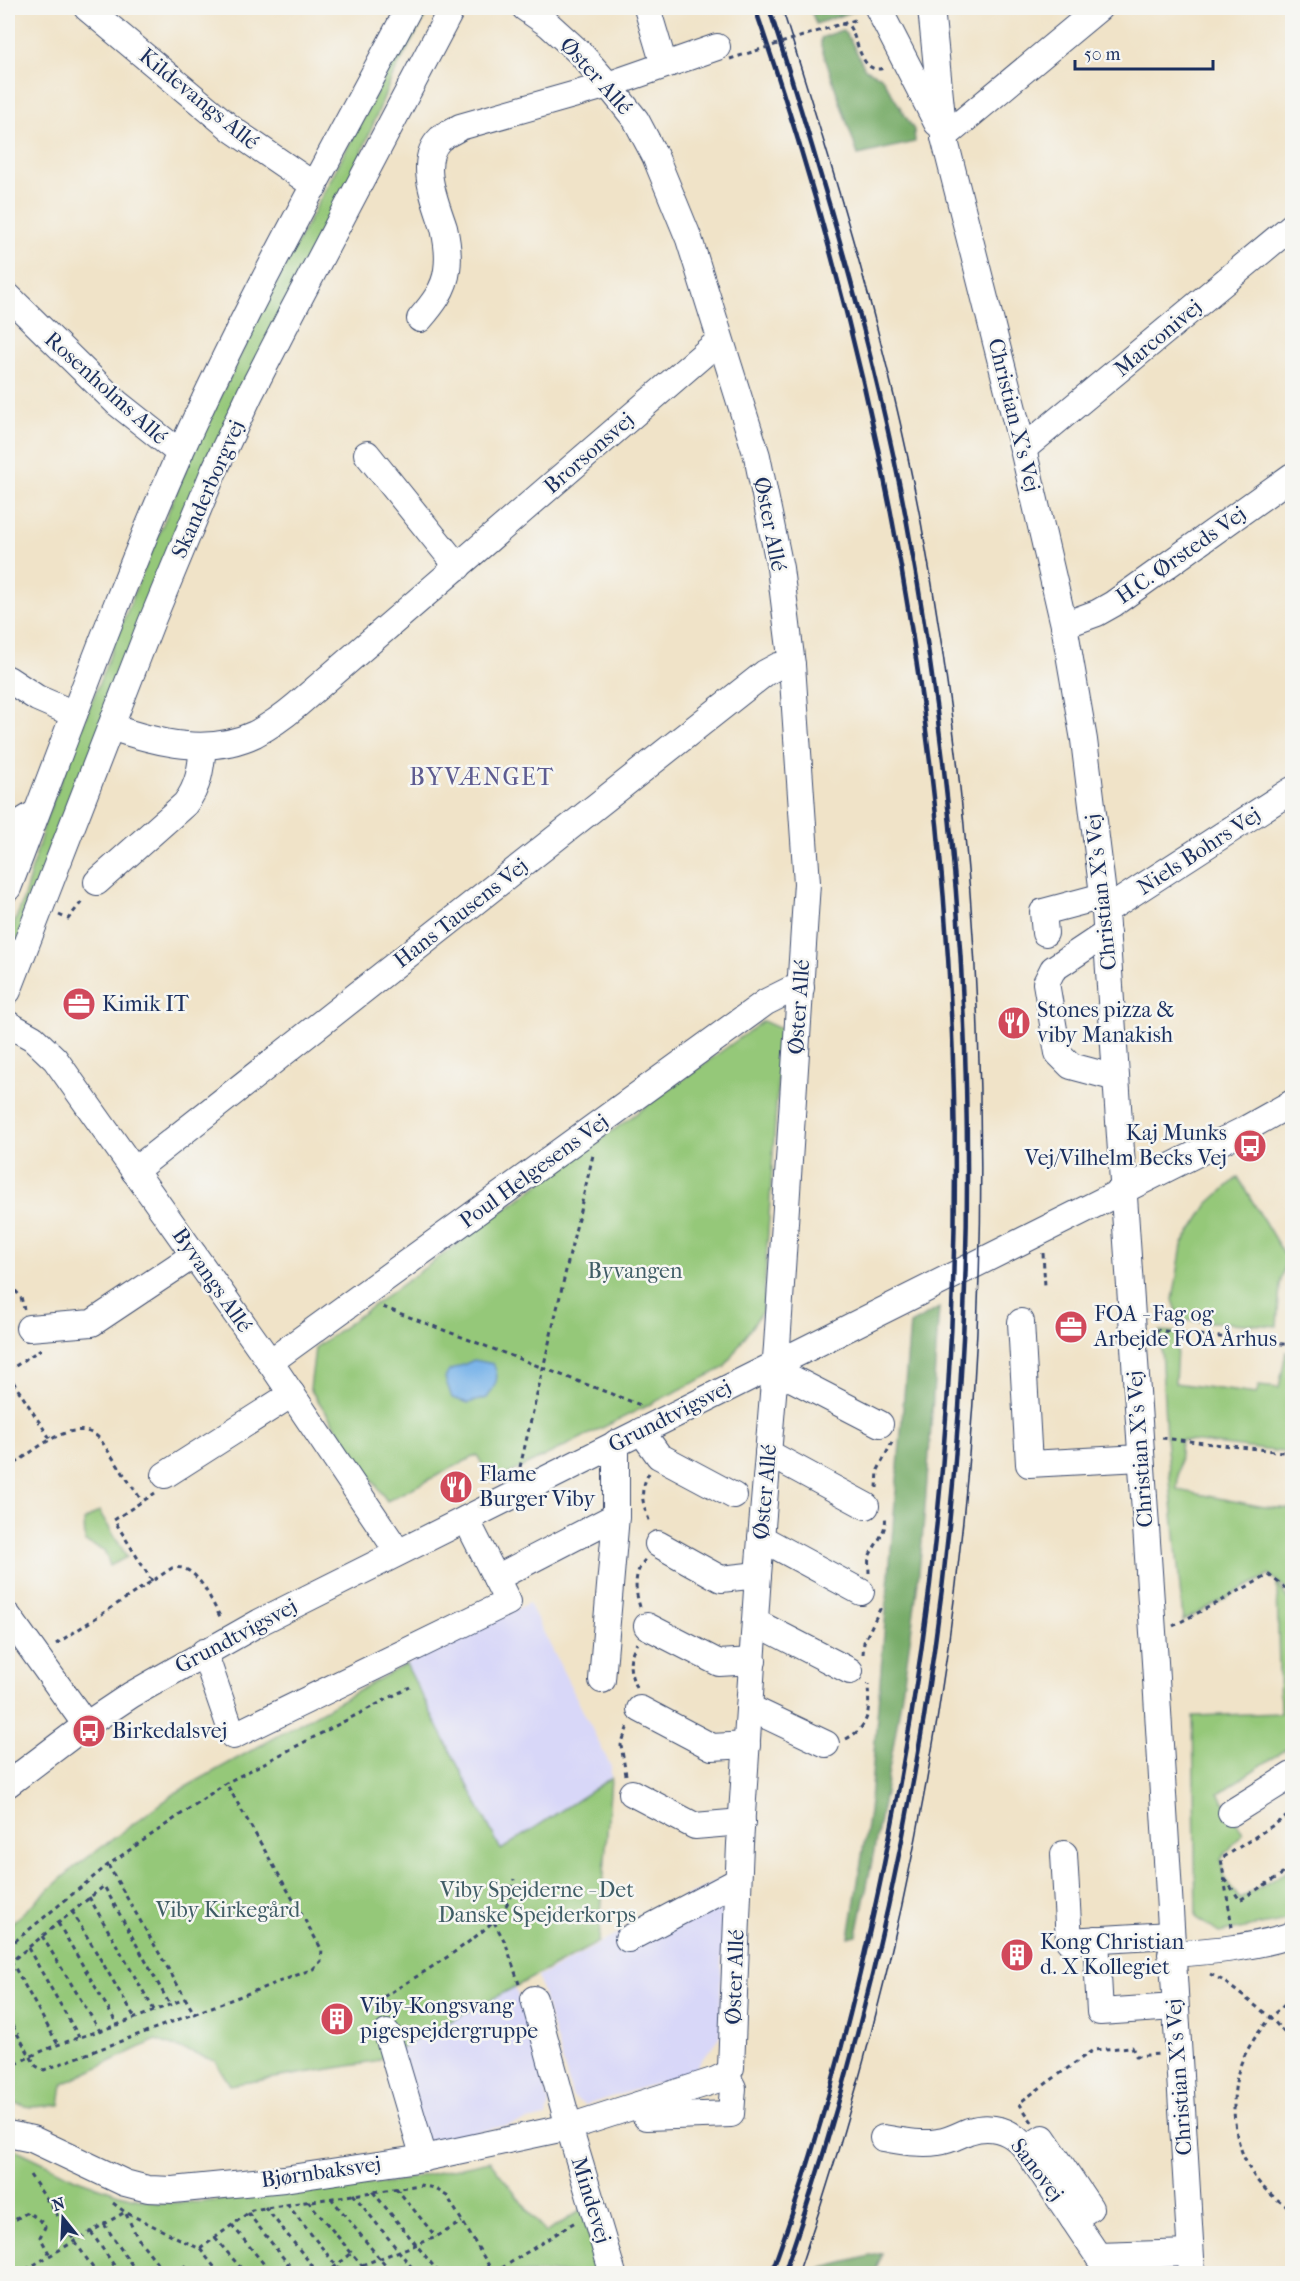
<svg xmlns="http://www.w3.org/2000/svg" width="1300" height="2281" font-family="'IM FELL French Canon',serif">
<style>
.built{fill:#d8d7f8}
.green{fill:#95c879;stroke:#587c6c;stroke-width:1.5}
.forest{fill:#78ac69;stroke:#4a6e64;stroke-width:1.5}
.water{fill:#78b3e9;stroke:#4a71a4;stroke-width:1.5}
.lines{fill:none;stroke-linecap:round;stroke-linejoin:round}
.minor-casing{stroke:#3b4a6e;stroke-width:28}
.path{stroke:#3b4a6e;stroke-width:3;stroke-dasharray:4.5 4.5;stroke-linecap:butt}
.minor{stroke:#fff;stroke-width:26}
.tram{stroke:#1b2f5e;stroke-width:1.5}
.rail{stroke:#1b2f5e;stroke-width:4.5}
.path-bridge{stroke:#3b4a6e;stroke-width:3;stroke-dasharray:4.5 4.5;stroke-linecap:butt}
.labels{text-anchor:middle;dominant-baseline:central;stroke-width:5;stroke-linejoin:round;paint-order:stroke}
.street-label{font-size:22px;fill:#1b2f5e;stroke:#f6f6f2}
.poi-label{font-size:22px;fill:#1b2f5e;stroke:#f6f6f2;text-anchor:start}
.park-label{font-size:22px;fill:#405d66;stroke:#f6f6f2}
.neighbourhood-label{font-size:24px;letter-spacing:1.5px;fill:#5d5b90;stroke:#f6f6f2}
</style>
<rect width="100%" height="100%" fill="#f6f6f2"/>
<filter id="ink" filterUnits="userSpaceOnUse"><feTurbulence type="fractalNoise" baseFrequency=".0167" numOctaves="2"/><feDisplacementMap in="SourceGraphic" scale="12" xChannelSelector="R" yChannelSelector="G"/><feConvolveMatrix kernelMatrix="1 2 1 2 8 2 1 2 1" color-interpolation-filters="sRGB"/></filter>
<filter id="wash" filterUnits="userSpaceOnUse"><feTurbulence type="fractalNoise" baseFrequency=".008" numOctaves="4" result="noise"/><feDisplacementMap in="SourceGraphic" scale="24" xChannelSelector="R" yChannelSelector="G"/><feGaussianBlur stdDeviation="1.35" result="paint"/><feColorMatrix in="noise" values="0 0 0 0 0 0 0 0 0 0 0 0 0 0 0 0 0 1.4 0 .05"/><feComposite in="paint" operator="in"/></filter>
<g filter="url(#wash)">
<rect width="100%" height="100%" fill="#f0e3c8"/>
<g class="built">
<polygon points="529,1603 611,1767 611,1778 501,1850 406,1664"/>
<polygon points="723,1877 720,2037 691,2073 585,2105 573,2098 538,1977"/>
<polygon points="515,1986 549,2103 546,2117 425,2143 397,2049"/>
</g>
<g class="green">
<polygon points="421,8 430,8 392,77 358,162 8,961 8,940 23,900 46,819 135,591 189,462 266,302"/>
<polygon points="763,1021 781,1029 763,1310 724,1368 492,1482 477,1455 387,1501 310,1389 315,1348"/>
<polygon points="1238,1177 1286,1258 1280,1285 1277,1326 1180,1320 1173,1300 1182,1245 1208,1204"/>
<polygon points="1160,1331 1178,1332 1175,1383 1256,1394 1259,1386 1279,1388 1286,1352 1292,1354 1292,1453 1181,1440 1177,1490 1264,1507 1292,1509 1292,1598 1283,1586 1269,1575 1183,1621 1166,1438"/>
<polygon points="99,1511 127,1557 110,1566 104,1550 85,1542 84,1521"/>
<polygon points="1277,1582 1292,1606 1292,1745 1219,1793 1243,1833 1221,1859 1224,1878 1240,1899 1292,1868 1292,1919 1219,1933 1196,1917 1193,1716 1280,1713"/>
<polygon points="406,1664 501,1850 611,1778 599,1942 374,2062 230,2085 215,2061 156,2040 63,2084 60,2105 31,2107 8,2102 8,1926 72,1869 177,1792"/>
<polygon points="8,2150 17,2150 75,2178 119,2194 158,2203 202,2202 392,2182 490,2161 545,2233 582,2210 600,2273 8,2273"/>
</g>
<g class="forest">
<polygon points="810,8 856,8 857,10 816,24"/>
<polygon points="842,30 850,39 865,69 881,76 914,130 915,142 858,155 821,46 821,38"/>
<path d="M939,1308C932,1402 928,1496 917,1589C902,1706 881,1820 857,1935L849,1937L869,1812L910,1324Z"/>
<polygon points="882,2253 875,2273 810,2273 811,2271"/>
</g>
<path class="water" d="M474,1360L493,1364C501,1378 495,1386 487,1398L468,1403L452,1398L445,1378L449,1371Z"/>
</g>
<g filter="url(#ink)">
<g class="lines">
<g class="minor-casing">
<g id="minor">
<polyline points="87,8 233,130 315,186"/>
<polyline points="647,8 664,65"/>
<polyline points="878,8 937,123"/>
<polyline points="931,8 944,137 1023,449 1064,625 1084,740 1105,911 1155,1662 1192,2274"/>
<polyline points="944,137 1099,8"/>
<polyline points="8,296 117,403 180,453"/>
<path d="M420,319C432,305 445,289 447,270C449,257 447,241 444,228C436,203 417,161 440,139C445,135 454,131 460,127L608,85L717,47"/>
<polyline points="1023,449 1292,226"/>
<polyline points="367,454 458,567"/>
<polyline points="1064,625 1097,613 1113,604 1292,476"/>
<polyline points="8,679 37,698 74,714"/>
<path d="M111,727C157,743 209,756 255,734C270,726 284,716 297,705L720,340"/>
<polyline points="8,830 36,813"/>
<path d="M97,882L185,804C199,786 201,768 203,746"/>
<path d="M8,888C64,743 117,595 180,453C248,301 331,155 409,8"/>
<polyline points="1105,911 1292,790"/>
<polyline points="1045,933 1043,912 1103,896"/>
<polyline points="1107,933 1053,969 1046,983 1058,1053 1071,1066 1116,1078"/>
<polyline points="8,991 151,623 214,471 250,394 291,314 452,8"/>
<polyline points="8,1024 33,1038 55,1059 270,1362 398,1552"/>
<polyline points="134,1171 765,673 778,666 792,665"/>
<polyline points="1021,1322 1029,1464 1141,1458"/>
<polyline points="29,1328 92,1323 194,1255"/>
<polyline points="270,1362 766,1002 790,990 801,988"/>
<polyline points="774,1379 791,1378 880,1424"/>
<polyline points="641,1431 659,1456 734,1496"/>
<polyline points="768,1453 866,1506"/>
<polyline points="165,1475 292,1394"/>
<polyline points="761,1538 861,1592"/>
<polyline points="658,1544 721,1579 758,1575"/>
<polyline points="496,1578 616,1516 616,1443"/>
<polyline points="8,1616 86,1725"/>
<polyline points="755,1622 850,1671"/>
<polyline points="647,1626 719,1663 753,1661"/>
<polyline points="204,1652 233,1736 508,1602 466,1519"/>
<polyline points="602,1680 616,1516"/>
<polyline points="750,1708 826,1744"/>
<polyline points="640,1709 712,1747 747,1745"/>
<polyline points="8,1784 86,1725 131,1695 260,1622 1242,1131 1292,1103"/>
<polyline points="632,1793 695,1826 742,1822"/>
<polyline points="1231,1813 1292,1775"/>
<polyline points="1064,1854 1069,1941 1170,1935"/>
<polyline points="628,1939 738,1881"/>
<polyline points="1096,1939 1100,2012 1175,2007"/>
<path d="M1171,1954C1213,1951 1252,1948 1292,1935"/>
<polyline points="534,1999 569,2127 613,2274"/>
<polyline points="387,2033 424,2158"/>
<polyline points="639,2105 646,2117 731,2114 733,2088 726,2075"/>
<polyline points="8,2134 32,2139 125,2183 148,2189 173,2190 284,2179 424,2158 569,2127 716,2080 726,2075 731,2068 740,1844 758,1575 777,1346 807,883 792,665 780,568 757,456 689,239 655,156 636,120 608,85 581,54 548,24 525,8"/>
<path d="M883,2138C902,2141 920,2145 938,2142C949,2141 959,2135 969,2131C991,2124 1012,2130 1026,2149L1110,2274"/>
<polyline points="1026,2149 1043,2138 1090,2208 1073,2219"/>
<polyline points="1098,2256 1190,2253"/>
</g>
</g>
<g class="path">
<path d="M841,24L848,25C859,38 860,76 884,68"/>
<polyline points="842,24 858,19"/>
<polyline points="59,915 68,919 84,899"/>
<polyline points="1043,1253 1045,1286"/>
<polyline points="8,1286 12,1287 21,1297 24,1309"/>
<polyline points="383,1307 643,1406"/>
<polyline points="1155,1330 1292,1345"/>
<polyline points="8,1371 41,1349"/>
<polyline points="8,1374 51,1440"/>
<polyline points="1162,1438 1292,1453"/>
<polyline points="520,1467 593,1155"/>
<path d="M8,1469C31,1453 74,1413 100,1439L142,1501"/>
<path d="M649,1473C638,1494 643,1503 650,1523"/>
<polyline points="877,1488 878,1470 892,1442"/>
<path d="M869,1573C869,1568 868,1561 869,1557C875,1543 888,1532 885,1515"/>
<polyline points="152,1581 114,1520 155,1493"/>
<path d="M640,1607C635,1591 633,1573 645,1560"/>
<polyline points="1173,1626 1269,1575 1283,1586 1291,1598"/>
<path d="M56,1644L172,1568C198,1562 211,1602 222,1620"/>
<polyline points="863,1654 864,1642 880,1609 878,1605"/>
<path d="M636,1688C629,1670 627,1660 637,1643"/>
<path d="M846,1739C872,1725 869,1709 868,1684"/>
<polyline points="626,1775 621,1745 628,1726"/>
<polyline points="108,1865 195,2015"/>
<polyline points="1225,1879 1240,1900 1292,1868"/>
<polyline points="89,1897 154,2010"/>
<polyline points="72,1911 135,2018"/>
<polyline points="494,1922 506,1944 519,1984"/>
<polyline points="58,1923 117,2024"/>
<polyline points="1232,1927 1221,1859 1292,1813"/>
<polyline points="42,1936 100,2031"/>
<polyline points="8,1947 108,1865 226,1783 410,1687"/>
<polyline points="28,1948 79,2037"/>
<polyline points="11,1961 57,2043"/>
<polyline points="8,1964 104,1886 170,2005"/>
<path d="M1210,1974L1222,1980L1270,2017C1258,2033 1245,2050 1239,2069C1229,2104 1234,2146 1254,2176C1263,2190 1279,2201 1292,2210"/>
<polyline points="1292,1999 1270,2017 1292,2041"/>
<path d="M383,2014L382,1998C413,1978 494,1933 508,1902C511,1896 512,1887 514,1879"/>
<polyline points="8,2018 36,2066 44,2070 313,1969 321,1961 322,1950 226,1783"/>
<path d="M8,2069C38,2050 68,2041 102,2030C130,2021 158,2009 185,1999"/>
<polyline points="1032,2122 1019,2103 1093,2050 1132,2047 1136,2056 1159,2054"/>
<polyline points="30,2175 97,2274"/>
<polyline points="396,2188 436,2237"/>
<polyline points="373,2192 440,2274"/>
<polyline points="353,2194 417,2274"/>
<polyline points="331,2198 392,2274"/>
<polyline points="308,2201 369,2274"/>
<polyline points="113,2203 125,2212 200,2249 220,2274"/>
<polyline points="287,2204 343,2274"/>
<polyline points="265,2207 319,2274"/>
<polyline points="248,2213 296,2274"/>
<polyline points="8,2224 28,2212 43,2223 45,2227 40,2237 50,2255"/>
<polyline points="104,2224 138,2274"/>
<polyline points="232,2225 272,2274"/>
<polyline points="91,2232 120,2274"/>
<polyline points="215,2238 246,2274"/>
<polyline points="200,2249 252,2210 420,2185 434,2188 447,2196 494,2274"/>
<polyline points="184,2265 191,2274"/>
<polyline points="362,2265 434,2238 462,2222"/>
<polyline points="494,2273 575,2222"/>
<polyline points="18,2274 125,2212 137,2237 166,2274"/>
<polyline points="326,2274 352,2253"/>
<polyline points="1282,2274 1292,2253"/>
</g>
<use href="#minor" class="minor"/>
<path class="tram" d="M782,8C836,177 888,347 921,522C1029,1103 992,1714 798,2274"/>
<g class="rail">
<path d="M755,8C956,589 1010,1198 896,1803C866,1962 827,2121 771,2274"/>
<path d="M769,8C823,177 874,348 907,523C1015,1104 979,1714 784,2274"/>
</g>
<polyline class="path-bridge" points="730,59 841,24"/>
</g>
</g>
<defs>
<g id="office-disc" transform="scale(1.725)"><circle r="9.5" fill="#d1495b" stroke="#f6f6f2"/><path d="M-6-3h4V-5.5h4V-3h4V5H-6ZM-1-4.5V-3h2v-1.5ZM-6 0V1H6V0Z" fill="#fff"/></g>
<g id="restaurant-disc" transform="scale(1.725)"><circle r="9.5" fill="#d1495b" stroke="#f6f6f2"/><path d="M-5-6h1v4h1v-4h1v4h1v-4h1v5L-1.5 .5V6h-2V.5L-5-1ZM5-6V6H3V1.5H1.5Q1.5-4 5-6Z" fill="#fff"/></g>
<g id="bus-disc" transform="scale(1.725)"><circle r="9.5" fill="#d1495b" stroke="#f6f6f2"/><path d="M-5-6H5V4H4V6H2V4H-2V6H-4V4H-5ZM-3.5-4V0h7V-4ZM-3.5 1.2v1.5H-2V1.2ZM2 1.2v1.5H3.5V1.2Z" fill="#fff"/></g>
<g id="building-disc" transform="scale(1.725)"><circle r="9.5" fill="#d1495b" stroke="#f6f6f2"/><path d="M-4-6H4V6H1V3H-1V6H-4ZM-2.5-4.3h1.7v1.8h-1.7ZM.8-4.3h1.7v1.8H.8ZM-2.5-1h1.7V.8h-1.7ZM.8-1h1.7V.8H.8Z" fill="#fff"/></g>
</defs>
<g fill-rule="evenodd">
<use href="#office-disc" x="79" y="1004"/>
<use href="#restaurant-disc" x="1014" y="1023"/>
<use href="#bus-disc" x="1250" y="1146"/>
<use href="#office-disc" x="1071" y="1327"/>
<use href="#restaurant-disc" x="456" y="1487"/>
<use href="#bus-disc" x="89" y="1731"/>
<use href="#building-disc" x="1017" y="1955"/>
<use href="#building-disc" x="337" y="2019"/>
</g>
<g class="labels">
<g class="street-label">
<text transform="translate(596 76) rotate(48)">Øster Allé</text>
<text transform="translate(199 99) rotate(39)">Kildevangs Allé</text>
<text transform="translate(1158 338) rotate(-40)">Marconivej</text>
<text transform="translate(106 388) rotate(42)">Rosenholms Allé</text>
<text transform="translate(1014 415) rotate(76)">Christian X's Vej</text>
<text transform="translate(589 453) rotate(-41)">Brorsonsvej</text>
<text transform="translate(208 489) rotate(-66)">Skanderborgvej</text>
<text transform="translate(770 524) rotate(79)">Øster Allé</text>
<text transform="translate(1181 555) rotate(-35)">H.C. Ørsteds Vej</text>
<text transform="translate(1199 851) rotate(-33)">Niels Bohrs Vej</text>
<text transform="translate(1101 892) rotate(-96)">Christian X's Vej</text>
<text transform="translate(461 913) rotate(-38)">Hans Tausens Vej</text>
<text transform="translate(799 1007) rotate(-86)">Øster Allé</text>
<text transform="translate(534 1171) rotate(-36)">Poul Helgesens Vej</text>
<text transform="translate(212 1280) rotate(55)">Byvangs Allé</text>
<text transform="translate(670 1416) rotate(-27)">Grundtvigsvej</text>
<text transform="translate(1140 1449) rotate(-94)">Christian X's Vej</text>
<text transform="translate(765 1492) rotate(-85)">Øster Allé</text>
<text transform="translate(236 1636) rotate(-28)">Grundtvigsvej</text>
<text transform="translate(735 1977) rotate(-88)">Øster Allé</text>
<text transform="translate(1179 2077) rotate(-94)">Christian X's Vej</text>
<text transform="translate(1037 2170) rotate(53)">Sanovej</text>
<text transform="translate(321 2172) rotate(-8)">Bjørnbaksvej</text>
<text transform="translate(591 2200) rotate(73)">Mindevej</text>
</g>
<g class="poi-label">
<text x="102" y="1004">Kimik IT</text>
<text x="1037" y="1010">Stones pizza &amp;<tspan x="1037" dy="25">viby Manakish</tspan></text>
<text x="1227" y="1133" text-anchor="end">Kaj Munks<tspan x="1227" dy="25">Vej/Vilhelm Becks Vej</tspan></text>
<text x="1094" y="1314">FOA - Fag og<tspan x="1094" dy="25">Arbejde FOA Århus</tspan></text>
<text x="479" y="1474">Flame<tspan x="479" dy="25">Burger Viby</tspan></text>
<text x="112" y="1731">Birkedalsvej</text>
<text x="1040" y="1942">Kong Christian<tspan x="1040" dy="25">d. X Kollegiet</tspan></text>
<text x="360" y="2006">Viby-Kongsvang<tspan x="360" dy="25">pigespejdergruppe</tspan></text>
</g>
<g class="park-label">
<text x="635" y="1271">Byvangen</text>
<text x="537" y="1890">Viby Spejderne - Det<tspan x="537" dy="25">Danske Spejderkorps</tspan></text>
<text x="228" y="1910">Viby Kirkegård</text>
</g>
<g class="neighbourhood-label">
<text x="482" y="777">BYVÆNGET</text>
</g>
</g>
<rect width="1300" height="2281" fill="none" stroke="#f6f6f2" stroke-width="30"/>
<g transform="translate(63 2218) rotate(342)" stroke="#f6f6f2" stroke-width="4.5" paint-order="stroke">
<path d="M0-4.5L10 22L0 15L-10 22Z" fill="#1b2f5e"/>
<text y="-9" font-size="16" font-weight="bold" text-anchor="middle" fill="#1b2f5e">N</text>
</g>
<path d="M1075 60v9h138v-9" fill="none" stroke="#1b2f5e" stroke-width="3"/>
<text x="1084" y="60" font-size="18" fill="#1b2f5e" stroke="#f6f6f2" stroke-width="4.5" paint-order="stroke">50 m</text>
</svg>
